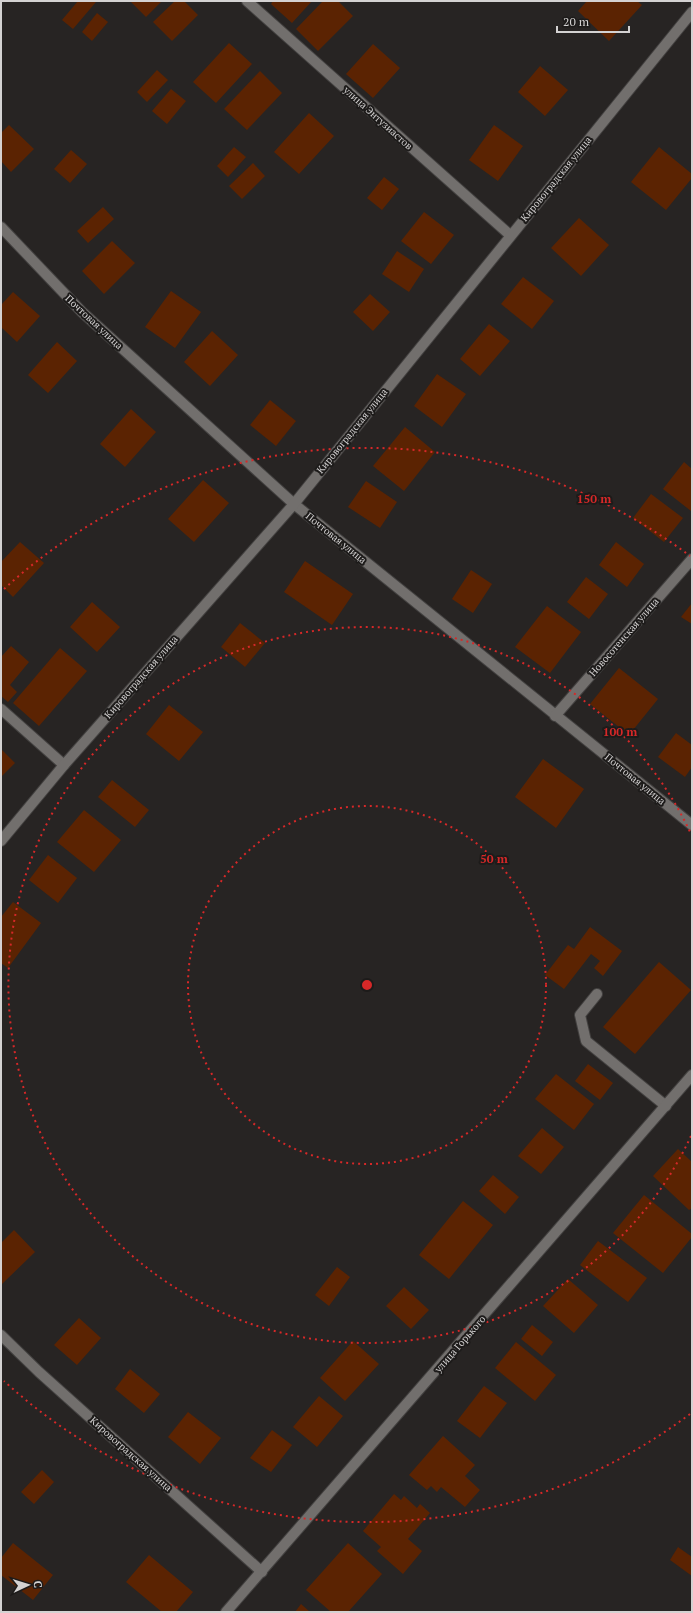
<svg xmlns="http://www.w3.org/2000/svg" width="693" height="1613" font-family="'PT Serif',serif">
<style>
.building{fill:#5b2302}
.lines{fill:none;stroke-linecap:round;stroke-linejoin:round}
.lane-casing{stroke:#434140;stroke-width:12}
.street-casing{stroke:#434140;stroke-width:12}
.lane{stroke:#726f6d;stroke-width:10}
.street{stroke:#726f6d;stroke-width:10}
.ring{fill:none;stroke:#d62828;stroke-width:2;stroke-dasharray:2 4}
.labels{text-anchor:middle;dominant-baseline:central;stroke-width:4;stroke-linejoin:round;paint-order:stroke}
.street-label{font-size:10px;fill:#d4d2d2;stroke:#1d1b1a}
.centre{fill:#d62828;stroke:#1d1b1a;stroke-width:2}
.ring-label{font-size:12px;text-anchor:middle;font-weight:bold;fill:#d62828;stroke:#1d1b1a;stroke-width:4;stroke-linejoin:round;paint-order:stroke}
</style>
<rect width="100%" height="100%" fill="#272423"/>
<g class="building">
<polygon points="78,1 96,2 73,29 62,20"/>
<polygon points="130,1 162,1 146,17"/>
<polygon points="175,1 184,1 198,15 172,41 153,22"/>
<polygon points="273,1 312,1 292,23 271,4"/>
<polygon points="323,1 338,1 353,16 318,51 296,29"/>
<polygon points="587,1 637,1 642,5 609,41 578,11"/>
<polygon points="97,13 108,22 92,41 82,32"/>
<polygon points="229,43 252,64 216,103 193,82"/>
<polygon points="373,44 400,68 373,98 346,74"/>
<polygon points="540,66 568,90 545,116 518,92"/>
<polygon points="157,70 168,80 147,102 137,92"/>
<polygon points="260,71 282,93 247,130 224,109"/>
<polygon points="171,89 186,101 167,124 152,111"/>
<polygon points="309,113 334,136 299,174 274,152"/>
<polygon points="9,125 34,149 11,172 1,161 1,133"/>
<polygon points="494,125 523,146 498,181 469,160"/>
<polygon points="234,147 246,157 228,177 217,166"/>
<polygon points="659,147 692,174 692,178 666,210 631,182"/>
<polygon points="71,150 87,164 70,183 54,169"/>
<polygon points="253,163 265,176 242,199 229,186"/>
<polygon points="384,177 399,189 382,210 367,198"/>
<polygon points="103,207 114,219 88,243 77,231"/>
<polygon points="424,212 454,235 431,264 401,241"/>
<polygon points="579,218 609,245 581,276 551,248"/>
<polygon points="112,241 135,263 104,294 82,271"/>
<polygon points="397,251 424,269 409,292 382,274"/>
<polygon points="523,277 554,301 532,329 501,304"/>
<polygon points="171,291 201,312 175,348 145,327"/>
<polygon points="13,292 40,316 17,342 1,327 1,305"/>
<polygon points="370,294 390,312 373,331 353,312"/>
<polygon points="489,324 510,341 480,376 460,359"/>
<polygon points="212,331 238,355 210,386 184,362"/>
<polygon points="57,342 77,361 48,393 28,375"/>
<polygon points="437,374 466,394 442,427 414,406"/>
<polygon points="270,400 296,421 276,446 250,425"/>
<polygon points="131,409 156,432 125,467 100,444"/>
<polygon points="405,427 435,452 404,491 373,466"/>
<polygon points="684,462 692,469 691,511 663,489"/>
<polygon points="203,480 229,503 194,542 168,519"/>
<polygon points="366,481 397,502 380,528 348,507"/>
<polygon points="651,494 683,518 664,542 633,518"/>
<polygon points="20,542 44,563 13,597 1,585 1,562"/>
<polygon points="616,542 644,564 627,587 599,565"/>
<polygon points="305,561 353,594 332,625 284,592"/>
<polygon points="471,570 492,584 473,613 452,599"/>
<polygon points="586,577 608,594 589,619 567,602"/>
<polygon points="92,602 120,627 97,652 70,627"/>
<polygon points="692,603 692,624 681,617"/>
<polygon points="547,606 581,632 550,673 515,647"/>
<polygon points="240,623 265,643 245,667 221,647"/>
<polygon points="11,646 29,662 10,685 17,692 8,702 1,696 1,657"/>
<polygon points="60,648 87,671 39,726 13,703"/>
<polygon points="619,668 658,699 629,735 590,704"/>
<polygon points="169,705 203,732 179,761 146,734"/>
<polygon points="676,733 692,745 692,767 685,777 658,757"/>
<polygon points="1,749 15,763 1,777"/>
<polygon points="543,759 584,789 556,828 515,797"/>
<polygon points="112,780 149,810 135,827 98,797"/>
<polygon points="84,810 121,840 94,872 57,842"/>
<polygon points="48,855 77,878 58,903 29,880"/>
<polygon points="13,902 41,923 8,968 1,963 1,917"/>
<polygon points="590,927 622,951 603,976 594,968 600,961 591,954 564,989 545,975 568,945 574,949"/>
<polygon points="659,962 691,990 635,1054 603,1027"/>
<polygon points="588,1064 613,1083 600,1100 575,1081"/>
<polygon points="556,1074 594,1104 574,1130 535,1099"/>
<polygon points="542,1128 564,1147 541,1174 518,1156"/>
<polygon points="678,1149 692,1162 692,1208 689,1210 653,1176"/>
<polygon points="493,1175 519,1197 505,1214 479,1191"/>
<polygon points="644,1195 692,1234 692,1237 663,1273 613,1233"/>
<polygon points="463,1201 493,1225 449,1279 419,1255"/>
<polygon points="14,1230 35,1252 1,1285 1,1243"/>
<polygon points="598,1241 647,1278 628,1302 580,1265"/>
<polygon points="337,1267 350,1277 329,1306 315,1295"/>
<polygon points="568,1279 598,1305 574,1333 543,1306"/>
<polygon points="404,1287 429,1310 411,1329 386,1306"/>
<polygon points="79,1318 101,1338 77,1365 54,1345"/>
<polygon points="532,1325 553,1342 542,1356 521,1339"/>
<polygon points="353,1341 379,1364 345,1401 320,1378"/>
<polygon points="516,1342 556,1375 535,1401 495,1368"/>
<polygon points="130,1369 160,1394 144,1413 115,1389"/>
<polygon points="484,1386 507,1403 480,1438 457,1421"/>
<polygon points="319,1396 343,1416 317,1447 293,1427"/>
<polygon points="188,1412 221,1438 200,1464 168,1437"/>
<polygon points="272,1430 292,1445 271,1472 250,1458"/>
<polygon points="443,1436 475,1465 465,1476 480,1490 465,1507 441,1487 437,1492 431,1486 427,1490 409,1475"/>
<polygon points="42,1470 54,1482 34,1504 21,1492"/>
<polygon points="394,1494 401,1500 404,1496 417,1508 420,1504 430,1513 408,1539 422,1551 403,1574 377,1551 381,1547 363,1531"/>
<polygon points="13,1543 53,1575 33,1600 1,1575 1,1558"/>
<polygon points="348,1543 382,1574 348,1612 331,1612 306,1590"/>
<polygon points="678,1547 692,1557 692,1576 670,1560"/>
<polygon points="149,1555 193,1592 176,1612 162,1612 126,1582"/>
<polygon points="301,1604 310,1612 295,1612"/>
</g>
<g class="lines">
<g class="lane-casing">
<polyline id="lane" points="597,994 580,1015 586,1041 666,1106"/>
</g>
<g class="street-casing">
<g id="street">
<polyline points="247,1 510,235"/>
<polyline points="1,227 82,312 294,504 692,825"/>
<polyline points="1,709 64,765"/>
<polyline points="555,716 692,559"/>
<polyline points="1,841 64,765 294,504 692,12"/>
<polyline points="1,1335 39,1372 262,1572"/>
<polyline points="226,1612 692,1075"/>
</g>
</g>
<use href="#lane" class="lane"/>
<use href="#street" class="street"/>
</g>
<g class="ring">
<circle cx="367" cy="985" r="179"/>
<path d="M691 1136A358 358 0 1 1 691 834"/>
<path d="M690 1414A537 537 0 0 1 4 1381M4 589A537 537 0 0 1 690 556"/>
</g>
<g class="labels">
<g class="street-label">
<text transform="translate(378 118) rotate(42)">улица Энтузиастов</text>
<text transform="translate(556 179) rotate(-51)">Кировоградская улица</text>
<text transform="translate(94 322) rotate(43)">Почтовая улица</text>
<text transform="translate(352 431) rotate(-51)">Кировоградская улица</text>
<text transform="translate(336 538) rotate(39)">Почтовая улица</text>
<text transform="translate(624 637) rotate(-49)">Новосотенская улица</text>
<text transform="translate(141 677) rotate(-49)">Кировоградская улица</text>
<text transform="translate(635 779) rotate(39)">Почтовая улица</text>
<text transform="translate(460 1344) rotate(-49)">улица Горького</text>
<text transform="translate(131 1454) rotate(42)">Кировоградская улица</text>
</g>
</g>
<circle cx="367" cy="985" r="6" class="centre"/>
<g class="ring-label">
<text x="594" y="503">150 m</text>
<text x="620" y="736">100 m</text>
<text x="494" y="863">50 m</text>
</g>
<rect width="693" height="1613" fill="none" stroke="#d4d2d2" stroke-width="4"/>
<g transform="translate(28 1585) rotate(86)" stroke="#1d1b1a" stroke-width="3" paint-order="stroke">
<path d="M0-3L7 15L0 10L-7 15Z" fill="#d4d2d2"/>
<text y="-6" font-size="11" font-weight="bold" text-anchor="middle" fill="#d4d2d2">С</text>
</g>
<path d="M557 26v6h72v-6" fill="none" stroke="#d4d2d2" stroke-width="2"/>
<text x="563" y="26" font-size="12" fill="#d4d2d2" stroke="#1d1b1a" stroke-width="3" paint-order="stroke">20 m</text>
</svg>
